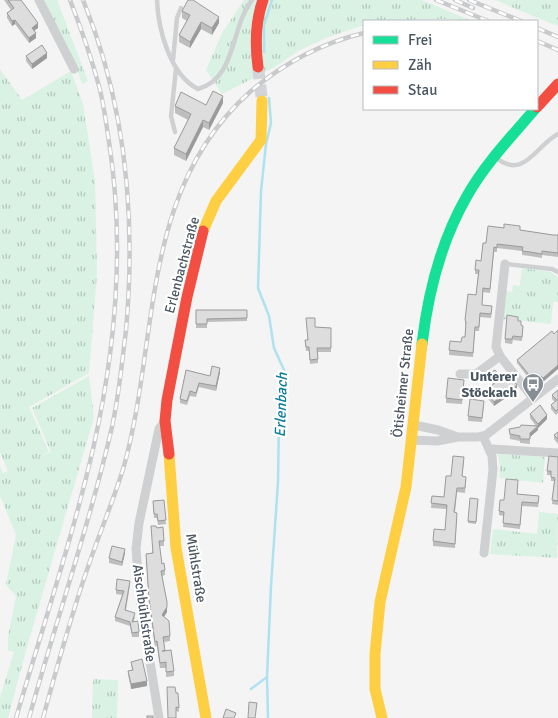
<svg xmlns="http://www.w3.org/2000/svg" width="558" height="718" font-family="Signika,sans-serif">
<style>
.grass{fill:url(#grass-tufts)}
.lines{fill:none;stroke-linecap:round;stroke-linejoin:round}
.stream{stroke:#aee2f0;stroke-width:2.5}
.secondary-tunnel{stroke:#d2d4d7;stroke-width:12;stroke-dasharray:12 6;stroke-linecap:butt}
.lane{stroke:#ced0d2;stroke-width:4.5}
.street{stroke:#ced0d2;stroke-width:9}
.fast{stroke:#16e098;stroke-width:11}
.slow{stroke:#ffcf43;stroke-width:11}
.jam{stroke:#f24e42;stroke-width:11}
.rail-casing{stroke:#c9cacc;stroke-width:4.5}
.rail{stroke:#fff;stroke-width:2.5;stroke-dasharray:8;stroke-linecap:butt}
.wall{fill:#bebebf}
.shaded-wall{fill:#9b9b9b}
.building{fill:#ddddde;stroke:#9b9b9b}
.labels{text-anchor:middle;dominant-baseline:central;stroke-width:4.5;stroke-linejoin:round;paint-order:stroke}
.street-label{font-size:14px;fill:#4a5661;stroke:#fff}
.poi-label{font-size:14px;font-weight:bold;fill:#4a5661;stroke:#fff;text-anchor:end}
.water-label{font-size:15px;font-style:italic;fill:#0c7c9b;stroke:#fff}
</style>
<defs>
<pattern id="grass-tufts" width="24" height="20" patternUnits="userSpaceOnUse" patternTransform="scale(1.25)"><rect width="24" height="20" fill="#d9f2e3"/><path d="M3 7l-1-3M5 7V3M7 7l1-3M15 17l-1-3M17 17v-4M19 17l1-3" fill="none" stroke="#b2c7bb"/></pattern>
</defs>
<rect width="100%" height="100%" fill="#f4f4f4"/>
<g class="grass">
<polygon points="42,0 57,0 88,81 82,84 76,67"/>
<polygon points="244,0 422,0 472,21 444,19 364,21 364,25 326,38 300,50 273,68 222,94 206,70 222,33"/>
<polygon points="495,0 558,0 558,26 550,23"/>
<polygon points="0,69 22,100 71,71 83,104 95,181 97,274 89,373 29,407 49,452 33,460 51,452 32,408 89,376 94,417 25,654 8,718 0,718 0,697 14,652 8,650 8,637 16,596 6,585 16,535 0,496 0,466 3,473 8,471 0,452"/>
<polygon points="522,268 551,272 558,278 558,302 553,302 551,324 502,319 505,291 512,292 513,285 520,286"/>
<polygon points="498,454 545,457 543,483 499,478 500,466"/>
<polygon points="539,512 558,514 557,558 490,554 493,529 537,534"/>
<polygon points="93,679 118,680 117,718 92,718"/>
</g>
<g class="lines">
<g class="stream">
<polyline points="264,52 264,25 272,0"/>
<polyline points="251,689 267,677"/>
<polyline points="268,718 267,677 271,586 278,482 279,418 284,370 274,348 269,316 258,288 261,191 266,144 271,123 269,98"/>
</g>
<polyline class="secondary-tunnel" points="258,67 262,101"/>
<g class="lane">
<path d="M157,0C158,29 170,75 198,89C237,78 230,28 252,0"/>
<polyline points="173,60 177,18 181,8"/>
<polyline points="175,132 171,116 176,69"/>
<path d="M495,157C524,181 535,146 558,134"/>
<polyline points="505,264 552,269 558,272"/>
</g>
<g class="street">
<polyline points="39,0 74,69"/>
<polyline points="505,264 496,347 500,356 533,398"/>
<polyline points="460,374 476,374 500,356"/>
<polyline points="414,425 438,430 455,436"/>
<polyline points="483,436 492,456 493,470 484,553"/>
<polyline points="412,440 437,441 458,437 478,437 486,435 558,379"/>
<polyline points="490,451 493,449 558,453"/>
<polyline points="159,718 140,599 136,549 139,523 159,429 165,421"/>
</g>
<path class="fast" d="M422,344C428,293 441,241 467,196C485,164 511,137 535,109"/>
<g class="slow">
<polyline points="203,231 216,201 261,140 262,101"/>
<polyline points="169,454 176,548 206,718"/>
<polyline points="382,718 375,689 375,654 380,602 406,487 422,344"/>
</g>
<g class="jam">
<path d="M258,67C255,44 255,22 263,0"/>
<polyline points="537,107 558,84"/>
<polyline points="169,454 165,421 167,400 187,297 203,231"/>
</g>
<g class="rail-casing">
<g id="rail">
<polyline points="436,0 488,21"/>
<polyline points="455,0 473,8"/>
<polyline points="469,0 521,21"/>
<polyline points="537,28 558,37"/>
<polyline points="537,41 558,50"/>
<path d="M16,718C42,629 72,540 93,449C116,348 125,244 109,142C106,123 104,104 99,86C91,57 81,28 70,0"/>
<path d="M29,718C56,621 89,526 112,427C119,395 122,363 126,330C136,218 126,105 83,0"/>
<path d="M43,718C57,667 71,615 89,564C100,532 114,499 124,466C160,336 139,190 251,91C284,63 322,43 364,33"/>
</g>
</g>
<use href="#rail" class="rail"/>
</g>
<g class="wall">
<polygon points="4,0 21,0 38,28 34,31 36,38 29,43 15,24 12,26 7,18 7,13 11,10"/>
<polygon points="182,11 219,23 212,35 201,29 190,48 179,42 179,35 187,21 182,18"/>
<polygon points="26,56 47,58 32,69 26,61"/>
<polygon points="223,103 209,130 203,127 186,161 174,155 174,148 188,120 175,113 175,106 206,105"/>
<polygon points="520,230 553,235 558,235 558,257 542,255 542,258 530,256 522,255 522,251 497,248 497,252 494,252 490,293 483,292 482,305 492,311 491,318 480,317 479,331 475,331 473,357 449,355 449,350 461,342 465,337 466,325 465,324 465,320 476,295 478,274 475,274 475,270 481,261 486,243"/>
<polygon points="196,310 247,310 247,321 207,322 207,328 196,328"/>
<polygon points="518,321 523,330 522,341 513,340 512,344 505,343 505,339"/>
<polygon points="315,327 331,328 331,352 318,352 318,363 310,364 309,351 306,351 305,340 307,340"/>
<polygon points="552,331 543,382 541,380 534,385 517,363 517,360"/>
<polygon points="186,370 210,376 220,372 216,391 199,387 196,397 190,396 187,405 180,403 180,399"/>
<polygon points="489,374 501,378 517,390 494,406 485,395 485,391 493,384 489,378"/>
<polygon points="464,385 462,404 446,403 446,398"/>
<polygon points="558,390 558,413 556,415 551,409 551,405 555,402 552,399 552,395"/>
<polygon points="484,405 482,422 468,421 468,416"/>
<polygon points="530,414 547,419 538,428 538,430 530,437 530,444 520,443 520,441 510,439 509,429 536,426 530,418"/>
<polygon points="558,432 558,444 554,439 554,435"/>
<polygon points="558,457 558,505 552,504 554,481 551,481 551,475 547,475 547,471"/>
<polygon points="464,462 462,476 466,481 465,493 457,492 455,513 457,517 455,548 433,546 433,541 445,530 447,509 431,508 432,496 444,497 451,476"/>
<polygon points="518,484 517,494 539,500 538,507 522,506 520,529 503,527 504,516 499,515 499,511 504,500"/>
<polygon points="478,499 476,524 468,523 468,521"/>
<polygon points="164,500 166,524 158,525 157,518 154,518 153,501"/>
<polygon points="163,527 164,546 159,546 162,564 165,570 165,575 162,576 167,612 164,617 170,636 170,641 164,642 165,651 174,671 174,676 166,677 166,668 160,668 157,646 155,647 149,604 146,554 152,553 157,528"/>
<polygon points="125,553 122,566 109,563 109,558"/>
<polygon points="130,585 126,610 135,617 134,621 139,632 139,637 132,637 130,626 115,621 115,617 122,595 116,594 116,590"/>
<polygon points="131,662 147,686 131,689 128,675 128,671 132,670"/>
<polygon points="176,693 178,693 179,712 176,711"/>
</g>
<g class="shaded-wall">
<polygon points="219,17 219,23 212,35 212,28"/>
<polygon points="15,20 15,24 12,26 12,21"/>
<polygon points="201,22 201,29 190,48 190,42"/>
<polygon points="38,23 38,28 32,32 32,28"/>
<polygon points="36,33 36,38 29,43 29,38"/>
<polygon points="47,53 47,58 32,69 32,64"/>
<polygon points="223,96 223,103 209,130 209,123"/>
<polygon points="203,120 203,127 186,161 186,154"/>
<polygon points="558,365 558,369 543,382 543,378"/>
<polygon points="220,368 220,372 216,391 216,386"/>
<polygon points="541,376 541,380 534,385 534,381"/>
<polygon points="517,385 517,390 494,406 494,402"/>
<polygon points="547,415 547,419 538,428 538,430 530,437 530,433 538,427 538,424"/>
<polygon points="125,549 125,553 122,566 122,562"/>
<polygon points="167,602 167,612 162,620 162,615"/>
<polygon points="147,681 147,686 131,689 131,684"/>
</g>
<g class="building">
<polygon points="8,0 21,0 38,23 32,28 36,33 29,38 15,20 12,21 7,13 14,8"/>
<polygon points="188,0 193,0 219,17 212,28 201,22 190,42 179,35 190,15 182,11"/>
<polygon points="42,45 47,53 32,64 26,56"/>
<polygon points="213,91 223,96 209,123 203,120 186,154 174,148 191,114 175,106 181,92 206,105"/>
<polygon points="504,224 520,226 520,230 553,235 558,235 558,253 542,251 542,254 530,252 522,251 523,247 497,244 497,248 494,247 490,289 483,288 482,305 492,306 491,314 480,313 479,327 475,327 473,353 449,350 450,341 461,342 462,337 465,337 466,322 465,320 468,294 476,295 479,270 475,270 476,260 481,261 483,243 486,243 488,226 504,228"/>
<polygon points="196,310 247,310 247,318 207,319 207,324 196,324"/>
<polygon points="507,315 518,317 518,321 521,321 521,325 523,326 522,337 513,336 512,339 505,339"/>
<polygon points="306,318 315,318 315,327 331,328 331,348 317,348 318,359 310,360 309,347 306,347 305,340 308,340"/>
<polygon points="558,330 558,365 543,378 541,376 534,381 517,360 552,331 554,334"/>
<polygon points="212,366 220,368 216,386 199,383 196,393 190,391 187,401 180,399 186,370 210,376"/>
<polygon points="495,370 501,378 507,373 517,385 494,402 485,391 496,382 489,374"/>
<polygon points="448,378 464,380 462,400 446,398"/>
<polygon points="558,390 558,409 556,411 551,405 557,400 552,395"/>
<polygon points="470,399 484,401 482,418 468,416"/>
<polygon points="540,405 547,415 538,424 530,414"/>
<polygon points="521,425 538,426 530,433 530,439 520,439 520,436 510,434 509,429 520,427"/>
<polygon points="558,432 558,439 554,435"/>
<polygon points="453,456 464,457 462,476 466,477 465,488 457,488 454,512 457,513 455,544 433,541 434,529 445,530 447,505 431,503 432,496 444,497 446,476 451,476"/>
<polygon points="549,456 558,457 558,501 552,500 555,478 551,477 551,471 547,471"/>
<polygon points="506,479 518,480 517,494 539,496 538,503 522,502 520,525 503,523 504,512 499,511 500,500 504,500"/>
<polygon points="470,498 478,499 476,522 468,521"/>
<polygon points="164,500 166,520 158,521 157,514 154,514 153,501"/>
<polygon points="151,526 156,526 157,528 163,527 164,541 159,541 162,564 164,563 165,570 161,571 167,602 167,607 162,615 169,621 170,636 163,637 165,651 162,651 171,650 174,671 166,672 166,662 160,663 157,641 155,642 149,599 146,554 153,553"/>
<polygon points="112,546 125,549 122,562 109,558"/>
<polygon points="117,579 130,581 125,610 135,613 132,622 138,621 139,632 132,633 130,622 115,617 124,591 116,590"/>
<polygon points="142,659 147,681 131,684 128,671 133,670 131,662"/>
<polygon points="167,687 175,687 176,693 178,693 179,708 176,707 176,718 168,718"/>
<polygon points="249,702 257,703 255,718 248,718"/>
<polygon points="226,709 236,713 234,718 223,718"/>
<rect x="147" y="716" width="6" height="2"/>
</g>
<defs>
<g id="bus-pin" transform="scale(1.125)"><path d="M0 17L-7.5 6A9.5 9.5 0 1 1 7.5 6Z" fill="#868d94" stroke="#fff"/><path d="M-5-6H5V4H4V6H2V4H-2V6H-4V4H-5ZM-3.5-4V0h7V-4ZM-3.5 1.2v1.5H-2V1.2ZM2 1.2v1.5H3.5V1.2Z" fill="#fff"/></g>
</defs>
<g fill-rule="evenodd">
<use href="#bus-pin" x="533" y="384"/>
</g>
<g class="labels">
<g class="street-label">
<text transform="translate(182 265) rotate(-75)">Erlenbachstraße</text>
<text transform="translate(403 383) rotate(-84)">Ötisheimer Straße</text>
<text transform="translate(196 568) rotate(81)">Mühlstraße</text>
<text transform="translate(144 613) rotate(82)">Aischbühlstraße</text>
</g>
<g class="poi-label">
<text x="517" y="376">Unterer<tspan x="517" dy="16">Stöckach</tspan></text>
</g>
<g class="water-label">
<text transform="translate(281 405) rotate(-88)">Erlenbach</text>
</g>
</g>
<rect x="363" y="20" width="175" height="90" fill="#ffffff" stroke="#b7bbc0"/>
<rect x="373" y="36" width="25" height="8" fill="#16e098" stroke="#b7bbc0"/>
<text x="408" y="45" font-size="15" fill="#4a5661">Frei</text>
<rect x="373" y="61" width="25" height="8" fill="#ffcf43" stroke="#b7bbc0"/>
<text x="408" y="70" font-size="15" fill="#4a5661">Zäh</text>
<rect x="373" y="86" width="25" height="8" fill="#f24e42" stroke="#b7bbc0"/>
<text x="408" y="95" font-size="15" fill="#4a5661">Stau</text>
</svg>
